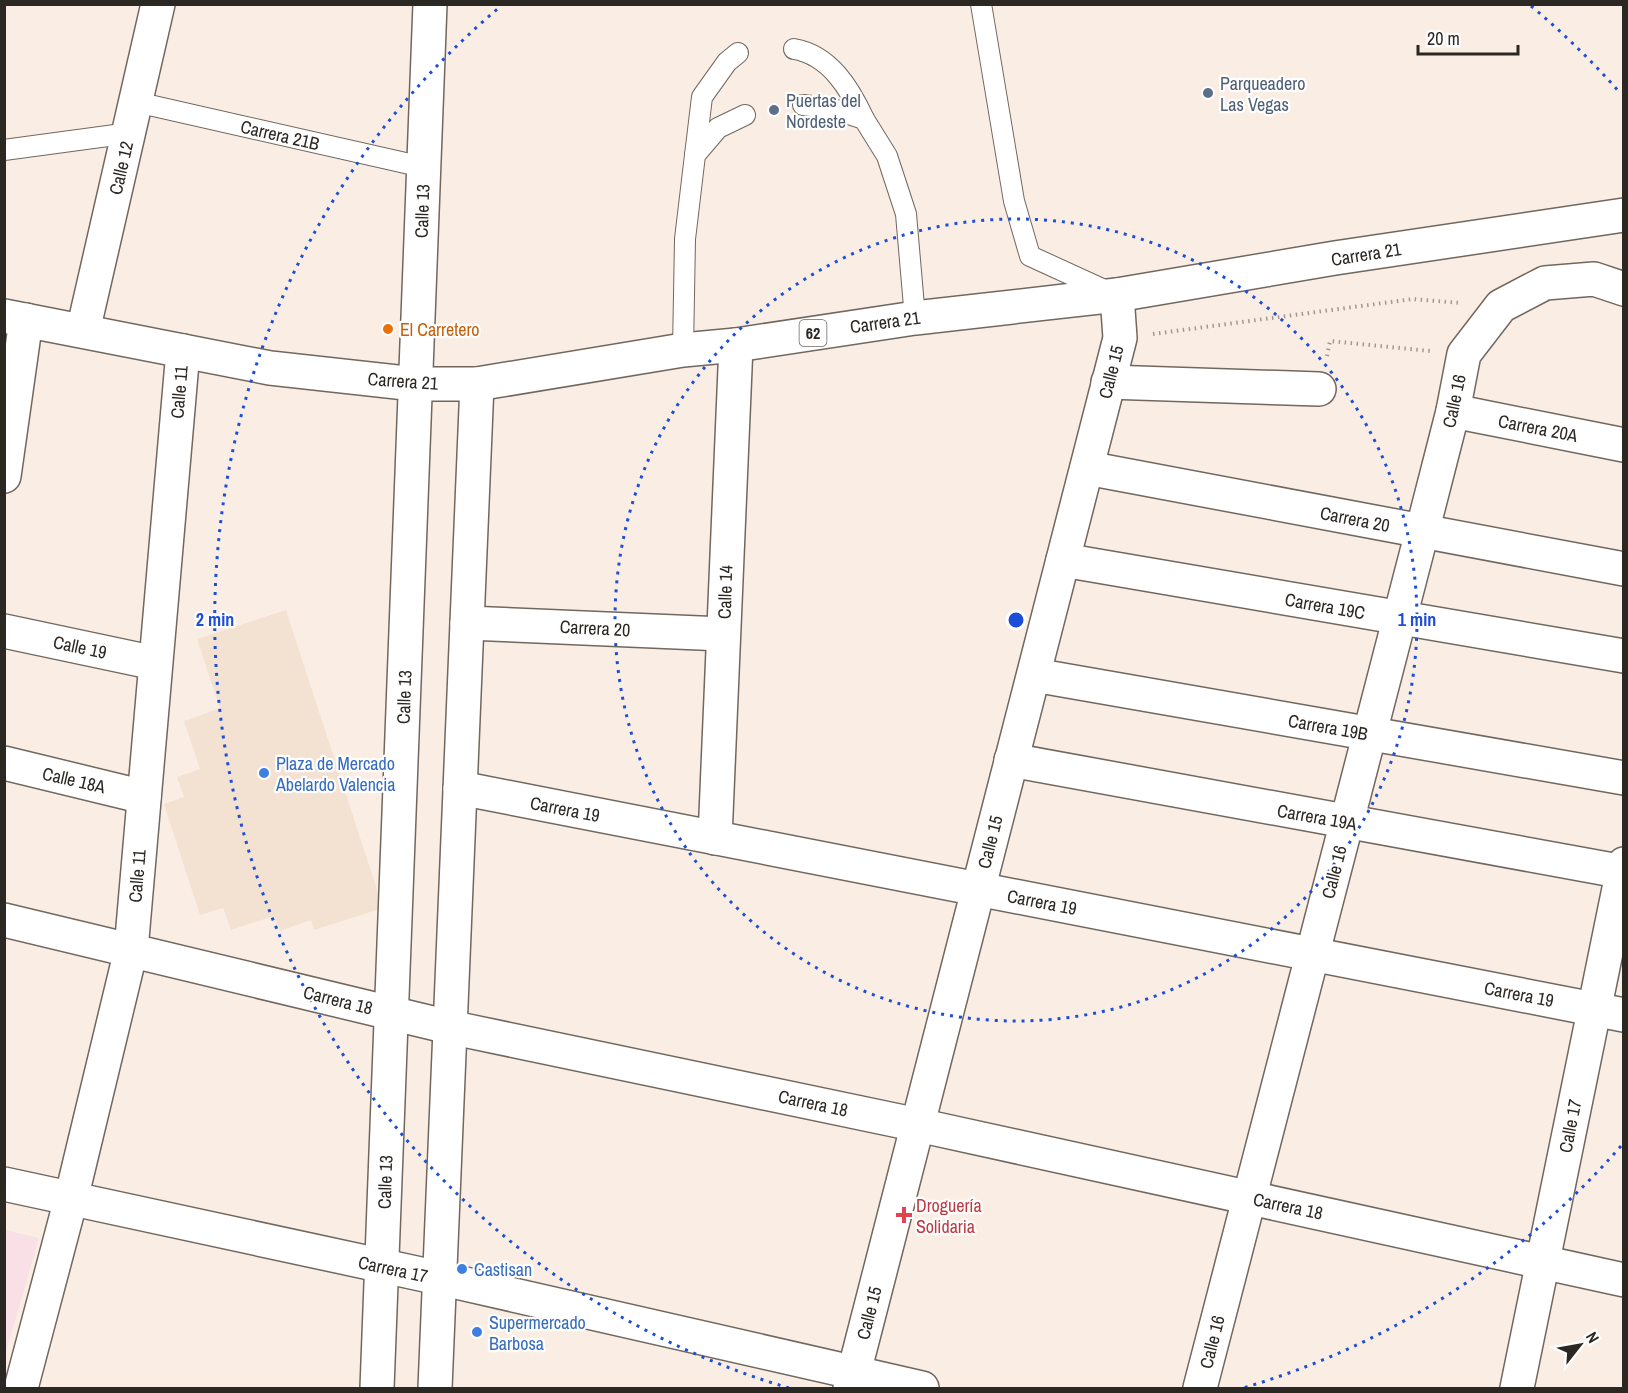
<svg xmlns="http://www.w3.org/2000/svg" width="1628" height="1393" font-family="'Archivo Narrow',sans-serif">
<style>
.built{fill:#f3e2d2}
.medical{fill:#f9dfe6}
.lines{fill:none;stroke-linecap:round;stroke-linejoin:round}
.lane-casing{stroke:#71675f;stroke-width:22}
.street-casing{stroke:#71675f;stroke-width:36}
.secondary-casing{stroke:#71675f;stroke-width:36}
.primary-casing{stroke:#71675f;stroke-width:36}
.path{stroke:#a19891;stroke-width:4;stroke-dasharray:1.5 4.5;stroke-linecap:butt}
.lane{stroke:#fff;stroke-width:20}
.street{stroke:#fff;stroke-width:33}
.secondary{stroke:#fff;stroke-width:33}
.primary{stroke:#fff;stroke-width:33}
.ring{fill:none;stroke:#1d4ed8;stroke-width:3;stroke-dasharray:3 6}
.service-dot{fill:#5c6f8a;stroke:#fefefe;stroke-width:2}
.food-dot{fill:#e8710a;stroke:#fefefe;stroke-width:2}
.shop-dot{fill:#3f7fe0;stroke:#fefefe;stroke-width:2}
.health-dot{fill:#e0444e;stroke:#fefefe;stroke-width:2}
.labels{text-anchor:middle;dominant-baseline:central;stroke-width:4.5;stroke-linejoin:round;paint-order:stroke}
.shield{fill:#fefefe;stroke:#6a6865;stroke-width:1.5}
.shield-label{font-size:16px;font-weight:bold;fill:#2b2723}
.service-label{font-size:18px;fill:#4e5e75;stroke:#fefefe;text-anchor:start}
.street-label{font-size:18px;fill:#2b2723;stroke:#fefefe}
.food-label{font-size:18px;fill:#c56008;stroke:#fefefe;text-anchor:start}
.shop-label{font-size:18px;fill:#366cbe;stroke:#fefefe;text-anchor:start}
.health-label{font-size:18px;fill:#be3a42;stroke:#fefefe;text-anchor:start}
.centre{fill:#1d4ed8;stroke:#fefefe;stroke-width:3}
.ring-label{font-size:18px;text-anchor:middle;font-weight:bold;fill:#1d4ed8;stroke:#fefefe;stroke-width:4.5;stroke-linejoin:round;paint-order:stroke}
</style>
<rect width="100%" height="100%" fill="#faeee4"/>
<polygon class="built" points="286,610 383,908 314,930 311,920 280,931 274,916 231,930 223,908 200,915 164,804 184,797 177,777 200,769 184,721 220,708 197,639"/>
<polygon class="medical" points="5,1230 39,1238 5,1355 4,1230"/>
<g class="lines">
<g class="lane-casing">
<g id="lane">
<polyline points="981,4 1014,201 1030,256 1111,293"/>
<path d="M794,49C830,55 850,89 864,119"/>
<polyline points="136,102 423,167"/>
<polyline points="803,105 830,108 864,119 887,156 906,214 915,318"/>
<polyline points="4,150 130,133"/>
<polyline points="695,155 702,97 727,62 738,53"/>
<polyline points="683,350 685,239 695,155 718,128 745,115"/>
</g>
</g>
<g class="street-casing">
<g id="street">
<polyline points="83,331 158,4"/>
<polyline points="1108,382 1319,389"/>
<polyline points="1453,411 1624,445"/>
<polyline points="1087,468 1624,569"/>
<polyline points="4,476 26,320"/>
<polyline points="1063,560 1624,656"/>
<polyline points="467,623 723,634"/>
<polyline points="4,631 155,663"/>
<polyline points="1034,675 1624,778"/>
<polyline points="1011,760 1624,872"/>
<polyline points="4,763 144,797"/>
<polyline points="460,788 1624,1015"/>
<polyline points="715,838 736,345"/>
<polyline points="4,920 449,1027 918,1125 1624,1280"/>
<polyline points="21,1388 71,1199 131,950 183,351"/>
<polyline points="850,1388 1120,338 1117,295"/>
<polyline points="1200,1388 1422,532 1453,411 1464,354 1501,306 1545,283 1594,279 1624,289"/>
<polyline points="1517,1388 1624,864"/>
</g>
</g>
<g class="secondary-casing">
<g id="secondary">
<polyline points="4,1184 439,1278 922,1388"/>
<polyline points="377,1388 430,4"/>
<polyline points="435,1388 477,384"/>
</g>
</g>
<g class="primary-casing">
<polyline id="primary" points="4,316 270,368 415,384 477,384 683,350 736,345 915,318 1117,295 1335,258 1624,215"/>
</g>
<g class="path">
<polyline points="1153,334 1413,299 1461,303"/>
<polyline points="1327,356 1330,341 1430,351"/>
</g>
<use href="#lane" class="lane"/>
<use href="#street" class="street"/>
<use href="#secondary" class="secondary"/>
<use href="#primary" class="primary"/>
</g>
<g class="ring">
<circle cx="1016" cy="620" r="401"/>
<path d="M1621 1146A801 801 0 0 1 1243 1388M789 1388A801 801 0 0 1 501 6M1531 6A801 801 0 0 1 1621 94"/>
</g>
<g class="service-dot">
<circle cx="1208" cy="93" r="6"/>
<circle cx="774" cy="110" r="6"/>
</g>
<circle class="food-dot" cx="388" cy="329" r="6"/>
<g class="shop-dot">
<circle cx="264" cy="773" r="6"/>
<circle cx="462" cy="1269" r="6"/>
<circle cx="477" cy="1332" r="6"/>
</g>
<path class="health-dot" d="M901 1206h6v6h6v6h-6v6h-6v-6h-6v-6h6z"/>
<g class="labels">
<rect class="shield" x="799.5" y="320" width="27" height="26" rx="4.5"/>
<g class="shield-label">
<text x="813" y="333">62</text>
</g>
<g class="service-label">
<text x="1220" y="83">Parqueadero<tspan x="1220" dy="21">Las Vegas</tspan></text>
<text x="786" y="100">Puertas del<tspan x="786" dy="21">Nordeste</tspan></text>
</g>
<g class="street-label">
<text transform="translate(280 135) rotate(13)">Carrera 21B</text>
<text transform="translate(121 168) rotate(-77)">Calle 12</text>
<text transform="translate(422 211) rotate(-88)">Calle 13</text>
<text transform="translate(1366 254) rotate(-9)">Carrera 21</text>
<text transform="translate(885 322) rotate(-8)">Carrera 21</text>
<text transform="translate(1111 372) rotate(-76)">Calle 15</text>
<text transform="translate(403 381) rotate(4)">Carrera 21</text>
<text transform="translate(179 392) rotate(-85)">Calle 11</text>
<text transform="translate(1454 401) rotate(-78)">Calle 16</text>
<text transform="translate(1538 428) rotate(11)">Carrera 20A</text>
<text transform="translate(1355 519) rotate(11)">Carrera 20</text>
<text transform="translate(725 592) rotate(-88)">Calle 14</text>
<text transform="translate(1325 606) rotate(10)">Carrera 19C</text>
<text transform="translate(595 628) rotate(3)">Carrera 20</text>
<text transform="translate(80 647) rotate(12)">Calle 19</text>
<text transform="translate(404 697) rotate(-88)">Calle 13</text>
<text transform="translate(1328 727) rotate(10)">Carrera 19B</text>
<text transform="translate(74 780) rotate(13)">Calle 18A</text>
<text transform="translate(565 809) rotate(11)">Carrera 19</text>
<text transform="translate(1317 817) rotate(10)">Carrera 19A</text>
<text transform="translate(990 842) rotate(-76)">Calle 15</text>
<text transform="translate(1334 872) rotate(-76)">Calle 16</text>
<text transform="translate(137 876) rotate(-85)">Calle 11</text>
<text transform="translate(1042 902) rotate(11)">Carrera 19</text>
<text transform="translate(1519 994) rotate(11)">Carrera 19</text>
<text transform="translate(338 1000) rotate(14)">Carrera 18</text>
<text transform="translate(813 1103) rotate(12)">Carrera 18</text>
<text transform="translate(1570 1126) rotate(-79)">Calle 17</text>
<text transform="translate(385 1182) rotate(-88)">Calle 13</text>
<text transform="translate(1288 1206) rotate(12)">Carrera 18</text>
<text transform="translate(393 1269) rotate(12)">Carrera 17</text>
<text transform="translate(869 1313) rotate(-76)">Calle 15</text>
<text transform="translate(1212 1342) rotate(-76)">Calle 16</text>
</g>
<g class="food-label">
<text x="400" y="329">El Carretero</text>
</g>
<g class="shop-label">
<text x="276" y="763">Plaza de Mercado<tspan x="276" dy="21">Abelardo Valencia</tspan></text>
<text x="474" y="1269">Castisan</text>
<text x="489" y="1322">Supermercado<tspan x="489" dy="21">Barbosa</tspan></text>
</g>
<g class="health-label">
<text x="916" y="1205">Droguería<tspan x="916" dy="21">Solidaria</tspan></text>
</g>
</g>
<circle cx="1016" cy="620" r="9" class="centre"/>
<g class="ring-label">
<text x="1417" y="626">1 min</text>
<text x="215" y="626">2 min</text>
</g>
<rect width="1628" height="1393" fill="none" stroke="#2b2723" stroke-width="12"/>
<g transform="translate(1580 1345) rotate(59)" stroke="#fefefe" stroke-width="4.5" paint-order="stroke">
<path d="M0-4.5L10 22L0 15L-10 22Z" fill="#2b2723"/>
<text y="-9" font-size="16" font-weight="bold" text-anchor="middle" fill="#2b2723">N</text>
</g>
<path d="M1418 45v9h100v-9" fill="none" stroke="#2b2723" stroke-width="3"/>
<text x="1427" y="45" font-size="18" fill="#2b2723" stroke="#fefefe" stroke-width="4.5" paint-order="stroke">20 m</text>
</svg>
